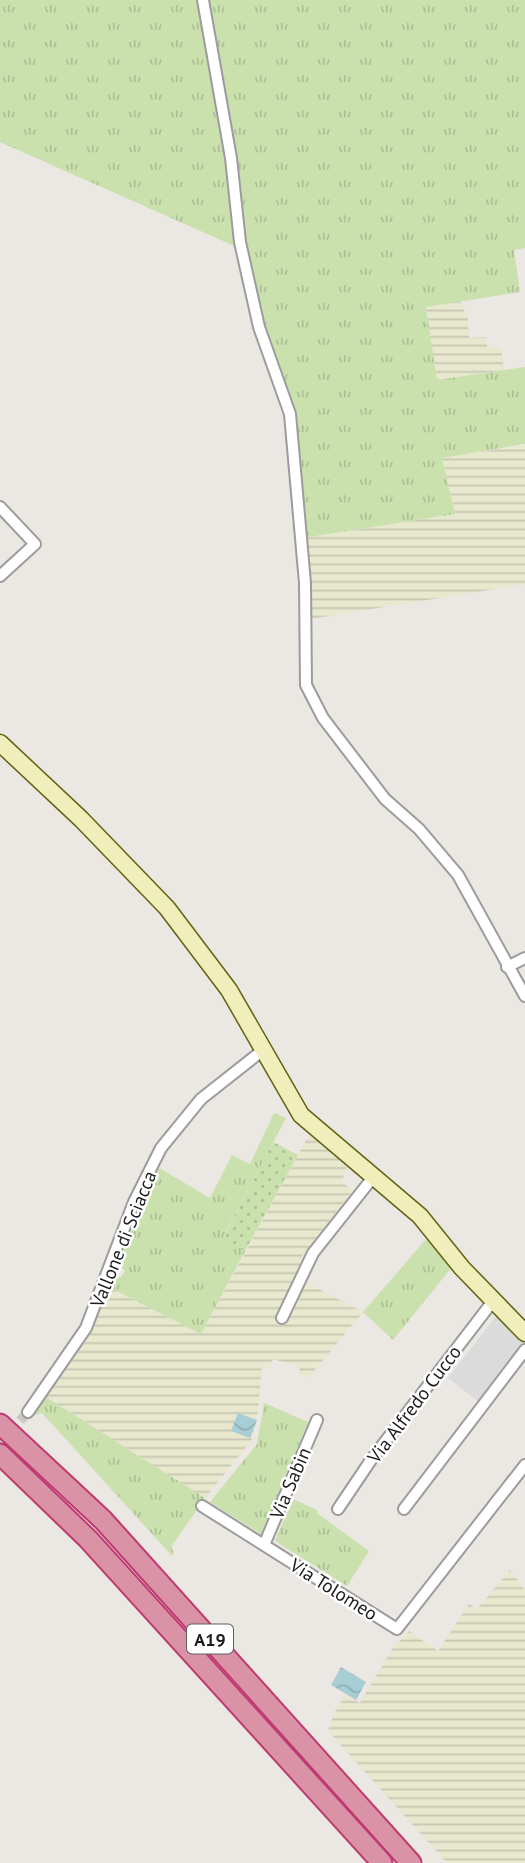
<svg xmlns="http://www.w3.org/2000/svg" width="525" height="1863" font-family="'PT Sans',sans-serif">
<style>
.farmland{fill:url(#farmland-rules)}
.grass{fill:url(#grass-tufts)}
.garden{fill:url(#garden-dots)}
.parking{fill:#dbdbdb}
.water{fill:url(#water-waves)}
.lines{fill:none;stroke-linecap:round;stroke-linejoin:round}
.street-tunnel{stroke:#ccc8c4;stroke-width:10;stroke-dasharray:10 5;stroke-linecap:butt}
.street-casing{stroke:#9c9c9c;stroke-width:14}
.secondary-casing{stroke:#616311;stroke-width:19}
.highway-casing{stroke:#bf3972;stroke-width:23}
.street{stroke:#fff;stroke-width:10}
.secondary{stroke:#f0eebb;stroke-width:16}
.highway{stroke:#da92a6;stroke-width:19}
.labels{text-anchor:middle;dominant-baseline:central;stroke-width:5;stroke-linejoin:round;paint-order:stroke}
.shield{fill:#fff;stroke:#5f5f5f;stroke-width:2}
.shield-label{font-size:18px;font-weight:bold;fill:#1b1b1b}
.street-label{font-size:19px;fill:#1b1b1b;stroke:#fff}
</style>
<defs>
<pattern id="farmland-rules" width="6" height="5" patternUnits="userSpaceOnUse" patternTransform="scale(1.75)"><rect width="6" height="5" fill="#e8e8cf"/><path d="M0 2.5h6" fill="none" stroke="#c6c6b1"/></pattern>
<pattern id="grass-tufts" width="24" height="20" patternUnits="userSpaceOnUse" patternTransform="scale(1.75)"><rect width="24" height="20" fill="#cae0ad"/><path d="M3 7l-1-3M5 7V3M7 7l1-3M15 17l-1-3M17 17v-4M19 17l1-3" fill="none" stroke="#adc094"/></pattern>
<pattern id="garden-dots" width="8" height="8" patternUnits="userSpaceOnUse" patternTransform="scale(1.75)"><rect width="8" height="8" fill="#cae0ad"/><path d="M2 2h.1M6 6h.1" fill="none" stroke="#adc094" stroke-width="1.8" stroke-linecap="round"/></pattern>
<pattern id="water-waves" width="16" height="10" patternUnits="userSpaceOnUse" patternTransform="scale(1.75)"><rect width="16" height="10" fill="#a7ced4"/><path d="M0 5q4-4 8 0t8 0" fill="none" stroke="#8fb0b5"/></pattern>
</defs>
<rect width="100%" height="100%" fill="#ebe7e2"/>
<g class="farmland">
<polygon points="460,301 468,319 469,338 486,337 487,347 501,348 504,370 437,380 426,307"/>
<polygon points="525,445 525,584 305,620 302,538 455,514 442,458"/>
<polygon points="310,1133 347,1165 342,1182 353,1190 302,1256 303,1285 307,1283 363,1312 309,1377 299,1374 300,1367 273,1359 270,1368 262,1366 257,1420 251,1441 205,1498 46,1397 86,1341 109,1287 201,1334"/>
<polygon points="510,1570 525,1590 525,1863 447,1863 328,1731 333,1715 345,1695 360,1703 397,1641 399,1642 409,1631 438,1651 469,1604 477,1609"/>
</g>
<g class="grass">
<polygon points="0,0 525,0 525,248 514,250 520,292 426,307 437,380 525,367 525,444 442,458 455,514 302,538 290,414 241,249 0,142"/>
<polygon points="274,1113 286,1118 223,1237 245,1251 201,1334 109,1287 114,1275 120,1278 125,1271 119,1264 131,1228 159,1168 210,1198 232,1155 250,1164"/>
<polygon points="428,1237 452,1267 393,1340 363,1312"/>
<polygon points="46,1397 205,1498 171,1547 174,1553 172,1556 42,1413 31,1416"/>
<polygon points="264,1403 308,1422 261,1534 210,1502 257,1444"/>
<polygon points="293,1499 317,1510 317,1513 369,1551 347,1586 275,1541"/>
</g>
<polygon class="garden" points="273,1142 298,1155 245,1251 223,1238"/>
<polygon class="parking" points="496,1316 522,1343 478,1401 448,1378"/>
<g class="water">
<polygon points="238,1413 257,1420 250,1438 231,1431"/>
<polygon points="341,1667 366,1682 356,1700 331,1685"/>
</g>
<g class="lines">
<polyline class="street-tunnel" points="0,1443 28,1412"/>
<g class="street-casing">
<g id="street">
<polyline points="203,0 231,158 240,242 259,327 290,414 305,583 306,685 323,718 385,799 419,829 458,875 525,996"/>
<polyline points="0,507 35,544 0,576"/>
<polyline points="507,967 525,958"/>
<polyline points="282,1318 313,1253 374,1176"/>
<polyline points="28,1412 86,1328 134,1202 161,1148 201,1099 263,1050"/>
<polyline points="202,1506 397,1629 525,1465"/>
<polyline points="338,1509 371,1460 493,1301"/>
<polyline points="404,1509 525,1350"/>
<polyline points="264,1545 317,1420"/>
</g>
</g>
<g class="secondary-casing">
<polyline id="secondary" points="0,743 81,819 167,908 229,990 301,1115 420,1216 462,1268 525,1333"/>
</g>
<g class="highway-casing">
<g id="highway">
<polyline points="0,1424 103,1520 411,1863"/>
<polyline points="0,1454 88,1539 382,1863"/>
</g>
</g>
<use href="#street" class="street"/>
<use href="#secondary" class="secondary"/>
<use href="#highway" class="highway"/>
</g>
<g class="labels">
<rect class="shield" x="187" y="1624.5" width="46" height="29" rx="5"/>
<g class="shield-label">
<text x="210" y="1639">A19</text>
</g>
<g class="street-label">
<text transform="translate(123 1239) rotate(-68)">Vallone di Sciacca</text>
<text transform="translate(414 1404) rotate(-53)">Via Alfredo Cucco</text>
<text transform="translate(290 1483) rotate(-67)">Via Sabin</text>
<text transform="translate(334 1589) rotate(32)">Via Tolomeo</text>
</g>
</g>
</svg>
